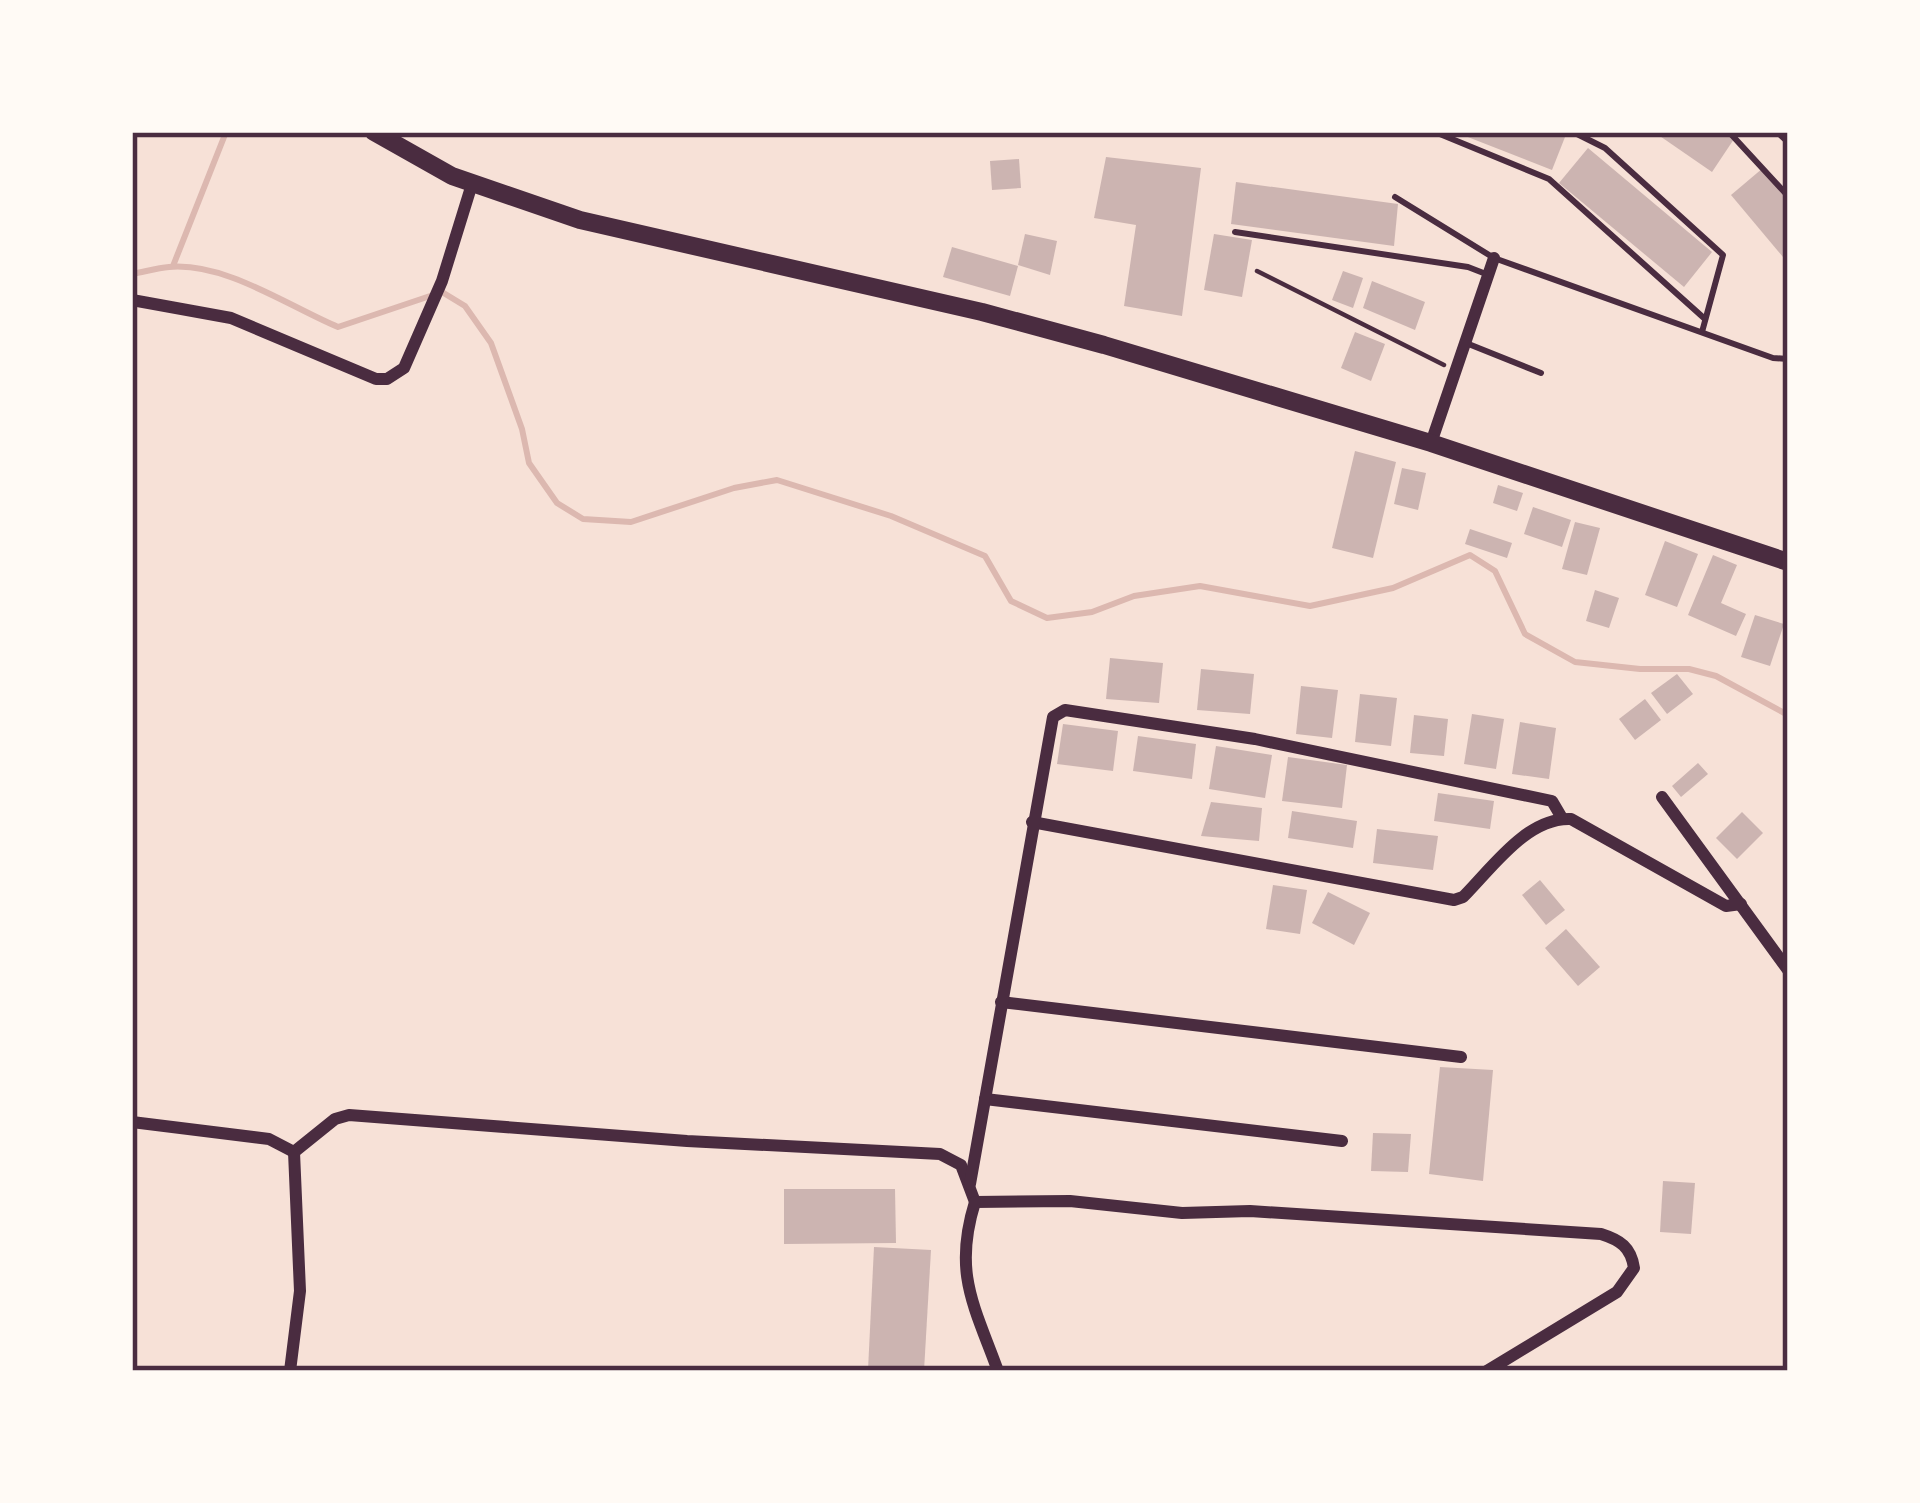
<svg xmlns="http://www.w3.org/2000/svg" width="1920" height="1503" font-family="Raleway,sans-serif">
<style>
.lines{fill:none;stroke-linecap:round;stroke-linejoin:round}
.stream{stroke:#dcb8b0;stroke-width:6}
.building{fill:#ccb4b1}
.path{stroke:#4a2c40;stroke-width:4.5}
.service{stroke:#4a2c40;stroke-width:6}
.minor{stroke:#4a2c40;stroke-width:12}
.secondary{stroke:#4a2c40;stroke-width:18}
.neatline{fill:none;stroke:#4a2c40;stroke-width:4.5}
</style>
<rect width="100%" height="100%" fill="#f7e1d7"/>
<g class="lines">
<g class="stream">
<polyline points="173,266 226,132"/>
<path d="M132,274C144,272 157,268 169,267C225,262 288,306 338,327L442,292L465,306L491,343L522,429L529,463L557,503L583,519L631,522L734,488L777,480L891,516L985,556L1011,601L1047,618L1092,612L1134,596L1200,586L1310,606L1393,588L1470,555L1495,571L1525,634L1575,662L1640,669H1689L1716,676L1788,715"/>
</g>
</g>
<g class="building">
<polygon points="1455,132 1567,132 1552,170"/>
<polygon points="1654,132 1725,132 1734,139 1712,172"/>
<polygon points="1588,148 1712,252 1684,287 1559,183"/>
<polygon points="1106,157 1201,168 1182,316 1124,306 1136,225 1094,218"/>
<polygon points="1019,159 1021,188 992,190 990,161"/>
<polygon points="1763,168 1788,198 1788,263 1731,195"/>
<polygon points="1236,182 1398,204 1394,246 1231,224"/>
<polygon points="1025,234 1057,241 1050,275 1018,265"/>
<polygon points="1214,234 1252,240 1242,297 1204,290"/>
<polygon points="952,247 1018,266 1010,296 943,277"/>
<polygon points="1343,271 1363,278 1353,308 1332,300"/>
<polygon points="1372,281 1425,302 1415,330 1363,308"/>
<polygon points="1355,332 1385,344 1371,381 1341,368"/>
<polygon points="1355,451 1396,462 1373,558 1332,548"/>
<polygon points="1402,468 1426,473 1418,510 1394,504"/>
<polygon points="1498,485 1523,493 1517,511 1493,503"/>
<polygon points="1533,507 1571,520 1562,547 1524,534"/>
<polygon points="1575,522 1600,528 1587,575 1562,569"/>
<polygon points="1470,529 1512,543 1507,558 1465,544"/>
<polygon points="1665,541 1698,554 1677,607 1645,595"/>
<polygon points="1713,555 1737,565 1721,603 1746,614 1736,636 1688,615"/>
<polygon points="1595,590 1619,598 1609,628 1586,621"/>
<polygon points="1755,615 1784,624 1770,666 1741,657"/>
<polygon points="1110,658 1163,663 1159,703 1106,699"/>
<polygon points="1201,669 1254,674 1250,714 1197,710"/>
<polygon points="1677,674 1693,694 1667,714 1651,693"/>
<polygon points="1301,686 1338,690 1332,738 1296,734"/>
<polygon points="1360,694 1397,698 1391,746 1355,742"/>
<polygon points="1645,699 1661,720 1635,740 1619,719"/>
<polygon points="1472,714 1504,719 1496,769 1464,764"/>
<polygon points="1414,715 1448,719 1444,756 1410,753"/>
<polygon points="1520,722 1556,728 1549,779 1512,774"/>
<polygon points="1063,724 1118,731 1113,771 1057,764"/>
<polygon points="1138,736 1196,744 1192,779 1133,771"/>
<polygon points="1216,746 1272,755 1265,798 1209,789"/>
<polygon points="1288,757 1347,765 1342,808 1282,801"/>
<polygon points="1698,763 1708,774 1681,797 1672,786"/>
<polygon points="1438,793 1494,801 1490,829 1434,821"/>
<polygon points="1211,802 1262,808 1259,841 1201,836"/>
<polygon points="1292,811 1357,821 1353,848 1288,838"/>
<polygon points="1742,812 1763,833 1737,859 1716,838"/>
<polygon points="1377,829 1438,836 1433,870 1373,863"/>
<polygon points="1540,880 1565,910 1546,925 1522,895"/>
<polygon points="1273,885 1307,890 1300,934 1266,929"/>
<polygon points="1328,892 1370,913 1354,945 1312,923"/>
<polygon points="1566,929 1600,967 1578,986 1545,948"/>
<polygon points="1440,1067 1493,1070 1483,1181 1429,1174"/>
<polygon points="1373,1133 1411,1134 1408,1172 1371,1171"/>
<polygon points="1663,1181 1695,1183 1691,1234 1660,1232"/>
<polygon points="784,1189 895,1189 896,1243 784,1244"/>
<polygon points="874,1247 931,1250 924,1371 868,1370"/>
</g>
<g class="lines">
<polyline class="path" points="1257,271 1444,365"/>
<g class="service">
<polyline points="1435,132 1549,179 1705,319"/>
<polyline points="1573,132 1605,148 1723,255 1702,332"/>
<polyline points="1729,132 1788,196"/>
<polyline points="1777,132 1788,142"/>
<polyline points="1395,197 1494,258 1773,358 1788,359"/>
<polyline points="1235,232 1468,267 1486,274"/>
<polyline points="1466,343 1541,373"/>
</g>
<g class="minor">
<polyline points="132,300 231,318 376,379 387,379 404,368 442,281 472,184"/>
<polyline points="1431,443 1494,258"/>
<polyline points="1662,797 1788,970"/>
<path d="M1032,822L1454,900L1463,897C1492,868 1527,817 1571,819L1726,906L1741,904"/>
<polyline points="1001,1002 1461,1057"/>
<polyline points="985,1099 1342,1141"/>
<polyline points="132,1122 269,1139 294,1152"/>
<polyline points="294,1152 335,1119 349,1115 687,1141 940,1154 961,1165 975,1202"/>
<polyline points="970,1184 1053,717 1065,710 1255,739 1552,801 1562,818"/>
<path d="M975,1202L1070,1201L1182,1213L1250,1211L1601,1234C1620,1240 1631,1247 1634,1268L1617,1292L1487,1371"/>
<path d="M975,1202C953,1273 974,1305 998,1371"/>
<polyline points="290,1371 300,1291 294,1152"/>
</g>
<polyline class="secondary" points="374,132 452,176 580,220 982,312 1104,345 1431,443 1788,562"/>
</g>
<rect width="1920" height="1503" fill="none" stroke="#fffaf5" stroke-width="270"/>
<rect x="135" y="135" width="1650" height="1233" class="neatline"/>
</svg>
